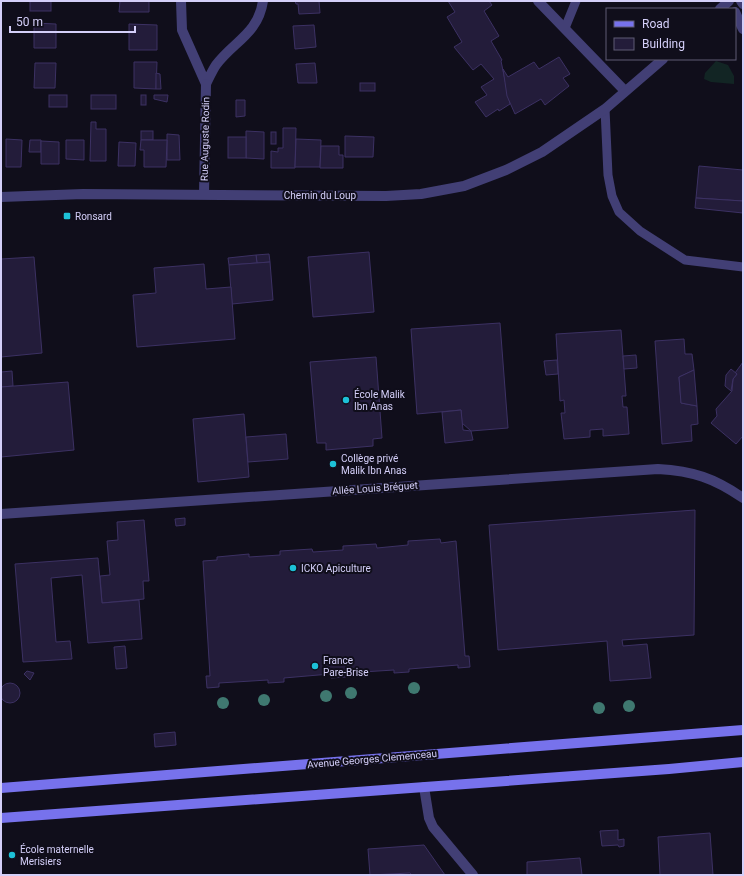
<svg xmlns="http://www.w3.org/2000/svg" width="744" height="876" font-family="Roboto,sans-serif">
<style>
.green{fill:#122524}
.building{fill:#231c3a;stroke:#3c3163}
.lines{fill:none;stroke-linecap:round;stroke-linejoin:round}
.service{stroke:#423f75;stroke-width:9}
.minor{stroke:#423f75;stroke-width:10}
.secondary{stroke:#7772ec;stroke-width:10}
.tree{fill:#3f7870}
.poi-dot{fill:#1dc1d7;stroke:#100e1b;stroke-width:1.5}
.labels{text-anchor:middle;dominant-baseline:central;stroke-width:4;stroke-linejoin:round;paint-order:stroke}
.street-label{font-size:10px;fill:#d4cff9;stroke:#100e1b}
.poi-label{font-size:10px;fill:#d4cff9;stroke:#100e1b;text-anchor:start}
</style>
<rect width="100%" height="100%" fill="#100e1b"/>
<polygon class="green" points="716,61 728,65 734,76 734,84 711,82 704,79 705,73"/>
<g class="building">
<rect x="30" y="1" width="21" height="10"/>
<polygon points="120,1 149,1 149,12 119,12"/>
<polygon points="295,1 319,1 320,13 299,14 298,4 296,4"/>
<polygon points="448,1 489,1 492,5 484,11 499,36 491,41 502,60 501,61 510,104 499,111 498,109 486,117 475,102 487,95 481,87 494,79 481,64 473,70 454,47 462,42 447,17 455,12"/>
<polygon points="34,23 56,24 56,48 34,48"/>
<polygon points="129,24 157,25 157,50 129,50"/>
<polygon points="314,25 316,47 295,49 293,26"/>
<polygon points="559,57 570,74 563,78 569,86 545,105 541,99 515,114 507,96 503,69 508,77 534,62 539,69"/>
<polygon points="134,62 157,62 156,89 134,88"/>
<polygon points="35,63 56,63 55,88 34,88"/>
<polygon points="315,63 317,83 298,83 296,64"/>
<polygon points="156,73 160,74 161,89 156,89"/>
<rect x="360" y="83" width="15" height="8"/>
<rect x="49" y="95" width="18" height="12"/>
<rect x="91" y="95" width="25" height="14"/>
<rect x="141" y="95" width="5" height="10"/>
<polygon points="154,95 168,95 167,102 154,99"/>
<polygon points="236,100 245,100 245,116 236,117"/>
<polygon points="91,122 96,122 96,129 106,129 106,161 90,161"/>
<polygon points="283,128 296,128 295,168 271,168 271,151 278,152 278,148 283,148"/>
<rect x="141" y="131" width="12" height="9"/>
<polygon points="246,131 264,132 264,159 246,158"/>
<rect x="271" y="132" width="5" height="12"/>
<polygon points="167,134 179,135 180,160 167,160"/>
<polygon points="345,136 374,137 373,157 345,157"/>
<rect x="228" y="137" width="18" height="21"/>
<polygon points="6,139 22,140 21,167 6,167"/>
<polygon points="296,139 321,140 320,167 295,167"/>
<polygon points="30,140 41,140 41,152 29,152"/>
<polygon points="66,140 84,140 84,160 66,159"/>
<polygon points="141,140 167,140 166,167 144,167 144,150 140,150"/>
<polygon points="41,141 59,142 59,164 41,164"/>
<polygon points="119,142 136,143 135,166 118,166"/>
<polygon points="321,146 339,146 339,155 343,155 343,168 320,168"/>
<polygon points="699,166 743,170 743,201 696,198"/>
<polygon points="696,198 743,201 743,213 695,208"/>
<polygon points="369,252 374,312 313,317 308,257"/>
<polygon points="269,254 270,262 257,263 256,255"/>
<polygon points="256,255 257,263 229,265 228,258"/>
<polygon points="34,257 42,353 1,357 1,259"/>
<polygon points="270,262 273,300 232,304 229,265"/>
<polygon points="204,264 206,289 231,287 235,339 137,347 133,295 156,293 154,268"/>
<polygon points="500,323 508,428 471,431 462,423 461,410 417,414 411,329"/>
<polygon points="621,330 626,396 622,396 623,407 627,407 629,434 603,436 603,429 590,430 590,437 564,439 561,413 565,413 564,400 560,401 556,334"/>
<polygon points="684,339 685,354 692,354 694,370 679,377 681,403 697,406 698,424 691,425 692,441 662,444 655,341"/>
<polygon points="636,355 637,368 624,369 623,356"/>
<polygon points="376,357 382,438 373,439 373,446 326,450 326,443 317,443 310,362"/>
<polygon points="557,360 558,374 546,375 544,361"/>
<polygon points="743,362 743,436 736,444 711,423 717,416 716,409 732,391 733,379 737,374 735,373"/>
<polygon points="731,369 737,374 733,379 731,391 725,386 726,375"/>
<polygon points="694,370 697,406 681,403 679,377"/>
<polygon points="12,371 13,386 1,387 1,372"/>
<polygon points="68,382 74,450 1,457 1,387"/>
<polygon points="461,410 463,430 471,431 473,440 445,443 442,412"/>
<polygon points="244,414 249,477 198,482 193,419"/>
<polygon points="286,434 288,459 248,462 246,437"/>
<polygon points="695,510 694,635 622,640 623,646 647,644 651,678 610,681 607,641 498,650 489,525"/>
<polygon points="185,518 185,525 176,526 175,519"/>
<polygon points="144,520 149,581 143,581 144,599 102,603 100,576 110,575 107,541 118,540 117,522"/>
<polygon points="440,539 441,543 456,541 465,656 469,656 470,667 458,668 458,665 409,669 409,672 394,673 394,670 346,673 346,677 331,678 330,674 284,678 284,682 268,683 268,680 219,683 219,687 207,688 206,676 210,676 203,561 217,560 217,557 249,554 249,557 280,555 280,551 312,549 313,552 343,550 343,546 376,544 377,548 408,545 408,541"/>
<polygon points="98,558 102,603 139,600 142,639 88,643 82,575 51,578 56,642 70,641 72,659 23,662 15,564"/>
<polygon points="125,646 127,668 116,669 114,647"/>
<polygon points="27,671 34,673 30,680 24,674"/>
<circle cx="10" cy="693" r="10"/>
<polygon points="175,732 176,745 155,747 154,734"/>
<polygon points="618,830 618,840 624,839 624,846 619,847 618,845 602,846 600,831"/>
<polygon points="710,833 713,875 660,875 658,837"/>
<polygon points="424,845 445,875 412,875 410,873 370,875 368,849"/>
<polygon points="580,858 582,875 527,875 527,862"/>
</g>
<g class="lines">
<g class="service">
<polyline points="565,28 576,1"/>
<polyline points="605,109 608,175 612,196 619,212 640,231 685,260 743,267"/>
</g>
<g class="minor">
<path d="M181,1L182,30L206,84C209,78 212,71 216,65C234,41 258,34 263,1"/>
<polyline points="538,1 625,91"/>
<polyline points="741,1 743,4"/>
<polyline points="720,9 729,1"/>
<polyline points="735,12 743,29"/>
<polyline points="204,194 206,84"/>
<polyline points="1,197 83,194 386,196 421,194 464,186 506,170 542,152 605,109 663,59"/>
<path d="M1,514L658,469C693,471 714,478 743,498"/>
<polyline points="424,787 429,818 433,827 473,875"/>
</g>
<g class="secondary">
<polyline points="1,788 743,730"/>
<polyline points="1,818 669,769 743,762"/>
</g>
</g>
<g class="tree">
<circle cx="414" cy="688" r="6"/>
<circle cx="351" cy="693" r="6"/>
<circle cx="326" cy="696" r="6"/>
<circle cx="264" cy="700" r="6"/>
<circle cx="223" cy="703" r="6"/>
<circle cx="629" cy="706" r="6"/>
<circle cx="599" cy="708" r="6"/>
</g>
<g class="poi-dot">
<rect x="63" y="212" width="8" height="8" rx="2"/>
<circle cx="346" cy="400" r="4"/>
<circle cx="333" cy="464" r="4"/>
<circle cx="293" cy="568" r="4"/>
<circle cx="315" cy="666" r="4"/>
<circle cx="12" cy="855" r="4"/>
</g>
<g class="labels">
<g class="street-label">
<text transform="translate(205 139) rotate(-89)">Rue Auguste Rodin</text>
<text x="320" y="195">Chemin du Loup</text>
<text transform="translate(375 488) rotate(-4)">Allée Louis Bréguet</text>
<text transform="translate(372 759) rotate(-5)">Avenue Georges Clemenceau</text>
</g>
<g class="poi-label">
<text x="75" y="216">Ronsard</text>
<text x="354" y="394">École Malik<tspan x="354" dy="12">Ibn Anas</tspan></text>
<text x="341" y="458">Collège privé<tspan x="341" dy="12">Malik Ibn Anas</tspan></text>
<text x="301" y="568">ICKO Apiculture</text>
<text x="323" y="660">France<tspan x="323" dy="12">Pare-Brise</tspan></text>
<text x="20" y="849">École maternelle<tspan x="20" dy="12">Merisiers</tspan></text>
</g>
</g>
<rect width="744" height="876" fill="none" stroke="#d4cff9" stroke-width="4"/>
<rect x="606" y="8" width="130" height="52" fill="#100e1b" stroke="#5e5b74"/>
<rect x="614" y="21" width="20" height="6" fill="#7772ec" stroke="#5e5b74"/>
<text x="642" y="28" font-size="12" fill="#d4cff9">Road</text>
<rect x="614" y="38" width="20" height="12" fill="#231c3a" stroke="#5e5b74"/>
<text x="642" y="48" font-size="12" fill="#d4cff9">Building</text>
<path d="M10 26v6h125v-6" fill="none" stroke="#d4cff9" stroke-width="2"/>
<text x="16" y="26" font-size="12" fill="#d4cff9" stroke="#100e1b" stroke-width="3" paint-order="stroke">50 m</text>
</svg>
